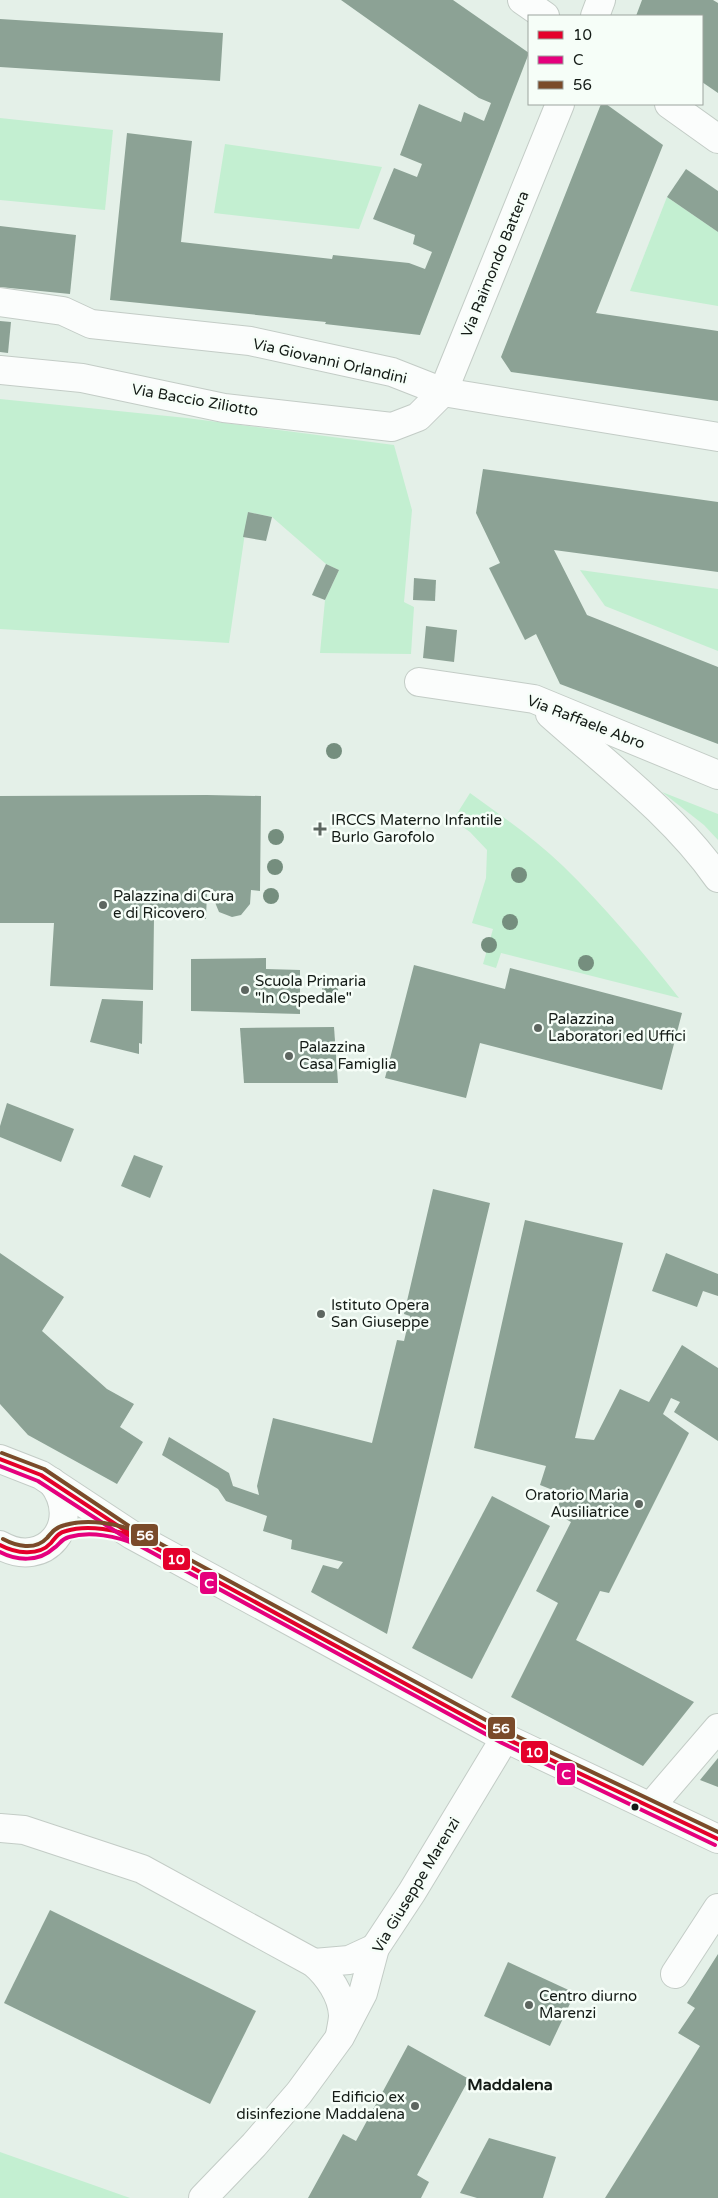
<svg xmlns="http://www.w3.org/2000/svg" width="718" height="2198" font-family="'Varela Round',sans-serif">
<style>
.green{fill:#c3efd1}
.building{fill:#8ca295}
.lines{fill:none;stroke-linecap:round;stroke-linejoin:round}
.minor-casing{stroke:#c3ccc6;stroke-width:30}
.major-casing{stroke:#c3ccc6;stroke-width:30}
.minor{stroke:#fbfdfc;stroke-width:28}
.major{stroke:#fbfdfc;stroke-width:28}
.bus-1-casing{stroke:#f6fef8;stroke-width:8}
.bus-2-casing{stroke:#f6fef8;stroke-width:8}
.bus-3-casing{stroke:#f6fef8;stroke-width:8}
.bus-1{stroke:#e4002b;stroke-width:4}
.bus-2{stroke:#e5007d;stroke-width:4}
.bus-3{stroke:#7a4b2a;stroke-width:4}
.tree{fill:#758e7e}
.poi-dot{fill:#5d6660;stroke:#f6fef8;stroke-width:2}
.bus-dot{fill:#141b16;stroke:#f6fef8;stroke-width:2}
.labels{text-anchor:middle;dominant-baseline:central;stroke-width:5;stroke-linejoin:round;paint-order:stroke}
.street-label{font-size:15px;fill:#141b16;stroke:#f6fef8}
.poi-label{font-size:15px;fill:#141b16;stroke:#f6fef8;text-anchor:start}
.neighbourhood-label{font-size:16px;font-weight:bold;fill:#141b16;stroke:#f6fef8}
.line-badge{stroke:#f6fef8;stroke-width:2}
.badge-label{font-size:14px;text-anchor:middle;font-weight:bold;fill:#fff}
</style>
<rect width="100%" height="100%" fill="#e4f0e8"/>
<g class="green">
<polygon points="0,118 113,130 105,210 0,200"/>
<polygon points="225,144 382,167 359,229 214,213"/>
<polygon points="667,197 718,232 718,306 630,291"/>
<polygon points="0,399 187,418 394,445 412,510 404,602 414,607 411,654 320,653 325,600 339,570 326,564 272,517 248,512 229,643 0,629"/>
<polygon points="580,570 718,589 718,651 605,606"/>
<polygon points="662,792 718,814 718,840 704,825"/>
<path d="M470,793C502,816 535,839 563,866C605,907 643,952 679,998L501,953L496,968L483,964L493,929L472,923L486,878L487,850L470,832L453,820Z"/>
<polygon points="0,2152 130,2198 0,2198"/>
</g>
<g class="building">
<polygon points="341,0 453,0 529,53 420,335 325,324 326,322 110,300 127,133 192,141 181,242 332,259 333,255 409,263 425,269 432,252 413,244 415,235 373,219 394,168 417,177 422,164 400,155 419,104 461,122 464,112 484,121 491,103 479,98"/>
<polygon points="642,0 713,0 718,3 718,93 702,82 702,16 636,16"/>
<polygon points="0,19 223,33 220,81 0,67"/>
<polygon points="601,104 606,104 663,145 596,313 718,331 718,401 511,372 501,357"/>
<polygon points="686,169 718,191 718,232 667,197"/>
<polygon points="0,226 76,235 70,294 0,287"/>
<polygon points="0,321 11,322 8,353 0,352"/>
<polygon points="483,469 718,502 718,572 554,550 587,615 718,667 718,744 560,684 536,634 525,640 489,568 500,563 476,513"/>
<polygon points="248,512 272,517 266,541 243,537"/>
<polygon points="326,564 339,570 325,600 312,595"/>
<polygon points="414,578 436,580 435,601 413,600"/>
<polygon points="426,626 457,630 454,662 423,658"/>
<polygon points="207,795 261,796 260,891 251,890 250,904 241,915 232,917 219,912 214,900 213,889 207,891 206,919 154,918 153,990 50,986 54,923 0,923 0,796"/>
<polygon points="266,958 266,969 300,970 300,1014 191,1011 191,959"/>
<polygon points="414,965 505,989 510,968 682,1013 662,1090 480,1043 466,1098 385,1078"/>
<polygon points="102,999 143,1001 142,1044 139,1043 139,1054 90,1042"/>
<polygon points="334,1027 338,1083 244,1083 240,1028"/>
<polygon points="7,1103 74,1129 61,1162 0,1137 0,1126"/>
<polygon points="134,1155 163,1166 150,1198 121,1186"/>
<polygon points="433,1189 490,1203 387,1634 311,1592 323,1565 338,1569 343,1562 291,1549 292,1540 263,1531 267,1516 226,1501 218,1489 162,1455 169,1437 229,1473 233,1486 259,1495 257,1486 273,1418 372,1443 397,1340 404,1341 410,1316 404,1314"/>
<polygon points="525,1220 623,1243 575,1438 594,1440 620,1389 649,1402 682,1345 718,1368 718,1441 674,1412 680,1402 671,1398 663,1414 689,1433 609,1593 600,1591 576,1640 694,1702 643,1766 511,1697 558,1603 536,1591 571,1522 555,1513 563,1494 540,1485 546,1466 474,1448"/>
<polygon points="0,1253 64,1297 42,1331 107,1389 134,1404 120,1427 143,1442 117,1484 28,1435 0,1404"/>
<polygon points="666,1253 718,1274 718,1296 703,1291 697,1307 652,1291"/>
<polygon points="492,1496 550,1526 472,1679 412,1648"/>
<polygon points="718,1758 718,1787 700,1780"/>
<polygon points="50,1910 256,2011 210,2104 4,2003"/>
<polygon points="718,1954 718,2198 605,2198 700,2046 678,2033 695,2008 687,2003"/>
<polygon points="508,1962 575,1993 550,2046 484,2016"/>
<polygon points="408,2045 469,2079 417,2175 429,2182 421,2198 308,2198 343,2134 356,2141"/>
<polygon points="489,2138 556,2157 543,2198 477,2198 460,2193"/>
</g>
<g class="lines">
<g class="minor-casing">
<g id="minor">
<polyline points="522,0 545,16"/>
<polyline points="595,16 601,0"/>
<polyline points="669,104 718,139"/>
<polyline points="0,302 63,311 91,324 250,341 392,372 443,392 718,437"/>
<polyline points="0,370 82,378 224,408 392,427 418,417 443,392 560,104"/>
<polyline points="419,682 534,699 718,775"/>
<path d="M550,714C607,765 673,814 718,878"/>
<polyline points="651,1806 718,1728"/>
<path d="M0,1828L24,1830L142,1869L314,1963C328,1975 342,1995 343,2015C343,2021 341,2029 340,2035"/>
<polyline points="314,1963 349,1960 375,1948"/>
<polyline points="675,1974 718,1908"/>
<polyline points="203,2198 254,2145 299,2093 340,2037 363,1993 375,1948 412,1892 505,1738"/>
</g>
</g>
<g class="major-casing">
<g id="major">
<polyline points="0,1459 41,1475 132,1535 505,1738 718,1839"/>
<path d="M0,1545C45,1571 84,1523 52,1482"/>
</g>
</g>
<use href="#minor" class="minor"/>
<use href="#major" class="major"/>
<g class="bus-1-casing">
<g id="bus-1">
<polyline points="0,1459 41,1475 132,1535 505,1738 718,1839"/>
<path d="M0,1545C15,1553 38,1557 51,1543C56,1537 58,1533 66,1531C88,1524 118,1530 139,1539"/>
</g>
</g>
<g class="bus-2-casing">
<g id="bus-2">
<polyline points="0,1466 38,1481 129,1540 502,1743 715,1845"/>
<path d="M0,1552C17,1561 39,1562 54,1548C60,1544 61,1539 69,1537C90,1531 117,1536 137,1545"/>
</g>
</g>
<g class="bus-3-casing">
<g id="bus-3">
<polyline points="2,1453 44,1469 135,1530 508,1732 718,1832"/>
<path d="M3,1539C16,1546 35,1551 47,1538C52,1532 56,1527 65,1525C89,1518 119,1524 141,1533"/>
</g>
</g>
<use href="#bus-1" class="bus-1"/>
<use href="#bus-2" class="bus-2"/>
<use href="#bus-3" class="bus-3"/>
</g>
<g class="tree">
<circle cx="334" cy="751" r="8"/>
<circle cx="276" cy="837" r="8"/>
<circle cx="275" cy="867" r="8"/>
<circle cx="519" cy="875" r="8"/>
<circle cx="271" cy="896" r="8"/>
<circle cx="510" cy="922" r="8"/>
<circle cx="489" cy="945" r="8"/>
<circle cx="586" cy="963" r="8"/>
<circle cx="330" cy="991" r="8"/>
</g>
<g class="poi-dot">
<path d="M317.5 821.5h5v5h5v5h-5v5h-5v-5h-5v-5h5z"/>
<circle cx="103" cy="905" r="5"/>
<circle cx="245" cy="990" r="5"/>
<circle cx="538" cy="1028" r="5"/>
<circle cx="289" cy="1056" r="5"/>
<circle cx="321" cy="1314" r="5"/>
<circle cx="639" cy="1504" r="5"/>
<circle cx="529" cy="2005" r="5"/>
<circle cx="415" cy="2106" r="5"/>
</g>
<circle class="bus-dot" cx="635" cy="1807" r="4.5"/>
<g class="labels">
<g class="street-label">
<text transform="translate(495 264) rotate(-68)">Via Raimondo Battera</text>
<text transform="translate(330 361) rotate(13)">Via Giovanni Orlandini</text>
<text transform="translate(195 400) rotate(10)">Via Baccio Ziliotto</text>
<text transform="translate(586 722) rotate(21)">Via Raffaele Abro</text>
<text transform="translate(416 1885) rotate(-59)">Via Giuseppe Marenzi</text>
</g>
<g class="poi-label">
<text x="331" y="820">IRCCS Materno Infantile<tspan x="331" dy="17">Burlo Garofolo</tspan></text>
<text x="113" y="896">Palazzina di Cura<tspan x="113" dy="17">e di Ricovero</tspan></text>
<text x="255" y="981">Scuola Primaria<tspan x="255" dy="17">"In Ospedale"</tspan></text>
<text x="548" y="1019">Palazzina<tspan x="548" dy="17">Laboratori ed Uffici</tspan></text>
<text x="299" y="1047">Palazzina<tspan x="299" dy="17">Casa Famiglia</tspan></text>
<text x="331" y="1305">Istituto Opera<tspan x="331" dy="17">San Giuseppe</tspan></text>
<text x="629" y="1495" text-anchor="end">Oratorio Maria<tspan x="629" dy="17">Ausiliatrice</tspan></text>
<text x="539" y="1996">Centro diurno<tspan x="539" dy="17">Marenzi</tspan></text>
<text x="405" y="2097" text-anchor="end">Edificio ex<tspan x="405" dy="17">disinfezione Maddalena</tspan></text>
</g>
<g class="neighbourhood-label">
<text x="510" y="2085">Maddalena</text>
</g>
</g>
<g class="line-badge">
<rect x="130" y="1523" width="29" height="24" rx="5" fill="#7a4b2a"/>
<rect x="162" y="1547" width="29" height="24" rx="5" fill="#e4002b"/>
<rect x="199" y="1571" width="19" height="24" rx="5" fill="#e5007d"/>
<rect x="487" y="1716" width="29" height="24" rx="5" fill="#7a4b2a"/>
<rect x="520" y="1740" width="29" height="24" rx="5" fill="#e4002b"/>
<rect x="556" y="1762" width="20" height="24" rx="5" fill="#e5007d"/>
</g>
<g class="badge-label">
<text x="145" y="1540">56</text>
<text x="176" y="1564">10</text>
<text x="209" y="1588">C</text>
<text x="501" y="1733">56</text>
<text x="534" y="1757">10</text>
<text x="566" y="1779">C</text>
</g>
<rect x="528" y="15" width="175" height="90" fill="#f6fef8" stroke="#9ca39e"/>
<rect x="538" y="31" width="25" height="8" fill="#e4002b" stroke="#9ca39e"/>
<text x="573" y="40" font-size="15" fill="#141b16">10</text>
<rect x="538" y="56" width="25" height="8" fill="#e5007d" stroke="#9ca39e"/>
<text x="573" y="65" font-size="15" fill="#141b16">C</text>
<rect x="538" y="81" width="25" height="8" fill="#7a4b2a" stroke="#9ca39e"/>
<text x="573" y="90" font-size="15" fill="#141b16">56</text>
</svg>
